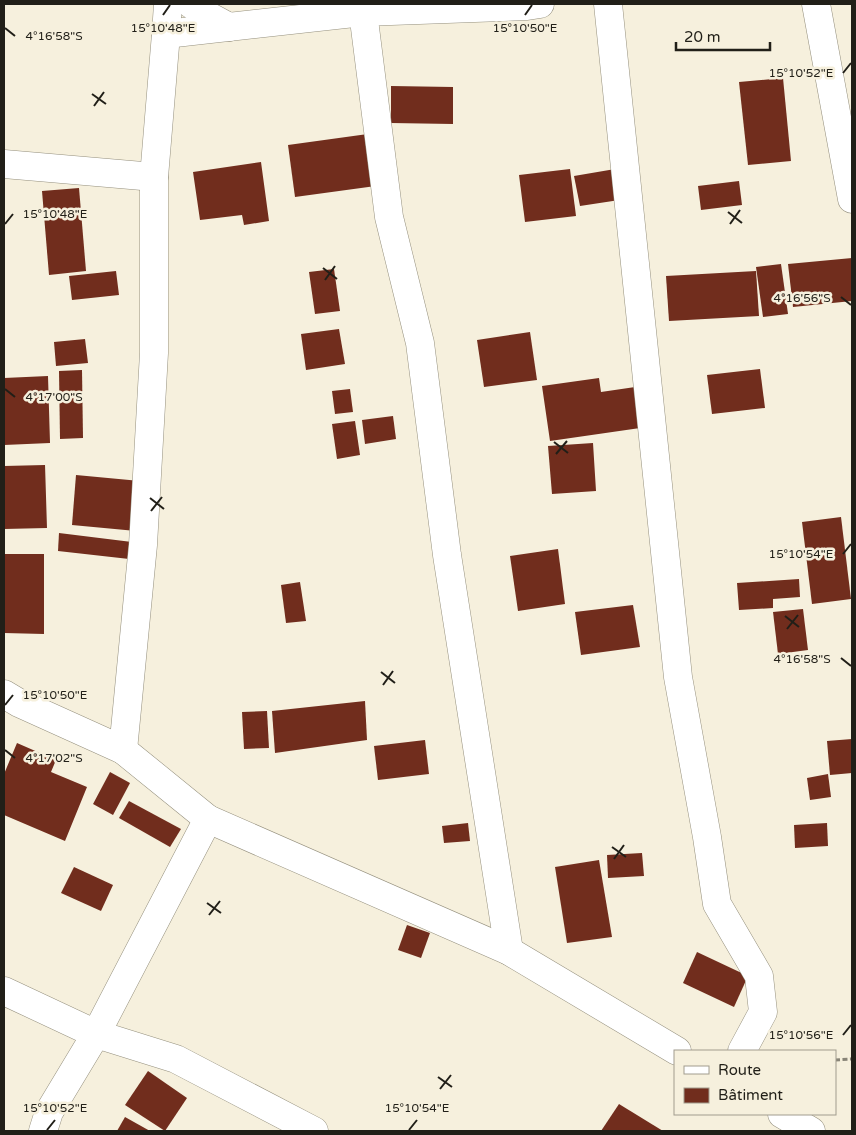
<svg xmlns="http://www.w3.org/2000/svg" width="856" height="1135" font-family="'Varela Round',sans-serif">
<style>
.building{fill:#712d1d}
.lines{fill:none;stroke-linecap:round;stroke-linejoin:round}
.minor-casing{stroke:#95907e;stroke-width:29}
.path{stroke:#888477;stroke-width:3;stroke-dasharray:5 2.5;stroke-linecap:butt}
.minor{stroke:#fff;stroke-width:28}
.ticks{fill:none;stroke:#211f18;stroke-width:2}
.ticks-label{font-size:12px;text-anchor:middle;fill:#211f18;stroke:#f6f0dd;stroke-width:5;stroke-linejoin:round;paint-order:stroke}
</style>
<rect width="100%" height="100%" fill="#f6f0dd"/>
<g class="building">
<polygon points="783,78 791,161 748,165 739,82"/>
<polygon points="391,86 453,87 453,124 391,123"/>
<polygon points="375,133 383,185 295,197 288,145"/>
<polygon points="261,162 269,221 244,225 242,215 200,220 193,172"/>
<polygon points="621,168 626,199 580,206 574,176"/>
<polygon points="570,169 576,216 525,222 519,175"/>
<polygon points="739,181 742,205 701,210 698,186"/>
<polygon points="79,188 86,271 49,275 42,191"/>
<polygon points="852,258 852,301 793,307 788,264"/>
<polygon points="781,264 788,314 763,317 756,267"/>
<polygon points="334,269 340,311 315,314 309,272"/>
<polygon points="116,271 119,295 72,300 69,276"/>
<polygon points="756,271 759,316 669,321 666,276"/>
<polygon points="339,329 345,364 306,370 301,334"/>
<polygon points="530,332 537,380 484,387 477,340"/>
<polygon points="85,339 88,363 56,366 54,342"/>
<polygon points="760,369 765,408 712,414 707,375"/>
<polygon points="82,370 83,438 60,439 59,371"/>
<polygon points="48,376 50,443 4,445 4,378"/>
<polygon points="599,378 601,392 642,386 647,427 550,441 542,386"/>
<polygon points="350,389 353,412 335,414 332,391"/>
<polygon points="393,416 396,439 365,444 362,420"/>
<polygon points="355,421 360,455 337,459 332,424"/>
<polygon points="593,443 596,491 552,494 548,446"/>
<polygon points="45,465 47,528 4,529 4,466"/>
<polygon points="76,475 140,481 136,531 72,525"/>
<polygon points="841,517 851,599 812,604 802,522"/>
<polygon points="59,533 140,543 138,560 58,551"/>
<polygon points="558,549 565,604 518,611 510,556"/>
<polygon points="4,554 44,554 44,634 4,633"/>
<polygon points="799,579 800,597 773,599 773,608 739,610 737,583"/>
<polygon points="300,582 306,621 286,623 281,585"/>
<polygon points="633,605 640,647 581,655 575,612"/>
<polygon points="803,609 808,650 778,654 773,612"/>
<polygon points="365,701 367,740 275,753 272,711"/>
<polygon points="267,711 269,748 244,749 242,712"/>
<polygon points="852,739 852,773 830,775 827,741"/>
<polygon points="425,740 429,774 378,780 374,746"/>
<polygon points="17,743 56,760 51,772 87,787 65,841 4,815 4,774"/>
<polygon points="110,772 130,783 113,815 93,804"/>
<polygon points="828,774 831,797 810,800 807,778"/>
<polygon points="129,801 181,829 170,847 119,818"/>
<polygon points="468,823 470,841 444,843 442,826"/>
<polygon points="827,823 828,846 795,848 794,825"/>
<polygon points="642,853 644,876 608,878 607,855"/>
<polygon points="599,860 612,937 567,943 555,867"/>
<polygon points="74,867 113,885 101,911 61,893"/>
<polygon points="407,925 430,933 421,958 398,950"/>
<polygon points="697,952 748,976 734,1007 683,983"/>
<polygon points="148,1071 187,1098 165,1131 125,1105"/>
<polygon points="619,1104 663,1131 601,1131"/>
<polygon points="125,1117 150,1131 117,1131"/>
</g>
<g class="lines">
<g class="minor-casing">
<g id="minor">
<polyline points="168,4 166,34 363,12 527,6 540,4"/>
<polyline points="191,4 205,14 229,27"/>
<polyline points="608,4 678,677 707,837 717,904 759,976 763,1012 742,1051"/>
<polyline points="816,4 852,199"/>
<polyline points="363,12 389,217 420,343 447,555 509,951"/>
<polyline points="4,164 154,177"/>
<polyline points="4,694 19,703 123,750 208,819 509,951 677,1051"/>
<polyline points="123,750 143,545 154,353 154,177 166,34"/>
<polyline points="4,991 96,1034 176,1059 314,1131"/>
<polyline points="782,1114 811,1131"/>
<polyline points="43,1131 49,1112 96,1034 208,819"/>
</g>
</g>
<polyline class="path" points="835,1060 852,1059"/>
<use href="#minor" class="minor"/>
</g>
<path class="ticks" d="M163,15L170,5M525,15L532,5M5,28L15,36M843,73L851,63M92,94L106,104M94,106L104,92M728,212L742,223M5,224L13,214M730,224L740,210M323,268L337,279M325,280L335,266M841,297L851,305M5,389L15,397M554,442L568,453M556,454L567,441M150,498L164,509M151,511L162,497M843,554L851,544M785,616L799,627M787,629L798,615M841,658L851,666M381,672L395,683M383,685L393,671M5,705L13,695M5,750L15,758M612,847L626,857M614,859L624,845M207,903L221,913M209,915L220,901M843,1035L851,1025M438,1077L452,1087M440,1089L451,1075M47,1130L55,1120M409,1130L417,1120"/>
<g class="ticks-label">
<text x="163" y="32">15°10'48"E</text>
<text x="525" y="32">15°10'50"E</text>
<text x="54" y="40">4°16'58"S</text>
<text x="801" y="77">15°10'52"E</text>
<text x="55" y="218">15°10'48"E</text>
<text x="802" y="302">4°16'56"S</text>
<text x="54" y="401">4°17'00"S</text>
<text x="801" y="558">15°10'54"E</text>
<text x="802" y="663">4°16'58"S</text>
<text x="55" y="699">15°10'50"E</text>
<text x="54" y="762">4°17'02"S</text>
<text x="801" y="1039">15°10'56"E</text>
<text x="55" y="1112">15°10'52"E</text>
<text x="417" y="1112">15°10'54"E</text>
</g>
<rect width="856" height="1135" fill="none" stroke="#211f18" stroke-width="10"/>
<rect x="674" y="1050" width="162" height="65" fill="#f6f0dd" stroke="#a19c8e"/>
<rect x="684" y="1066" width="25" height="8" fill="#ffffff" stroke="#a19c8e"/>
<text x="718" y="1075" font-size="15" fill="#211f18">Route</text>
<rect x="684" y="1088" width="25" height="15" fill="#712d1d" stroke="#a19c8e"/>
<text x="718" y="1100" font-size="15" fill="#211f18">Bâtiment</text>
<path d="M676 42v8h94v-8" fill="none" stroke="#211f18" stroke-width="2.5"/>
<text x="684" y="42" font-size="15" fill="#211f18" stroke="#f6f0dd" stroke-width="4" paint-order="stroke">20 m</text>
</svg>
